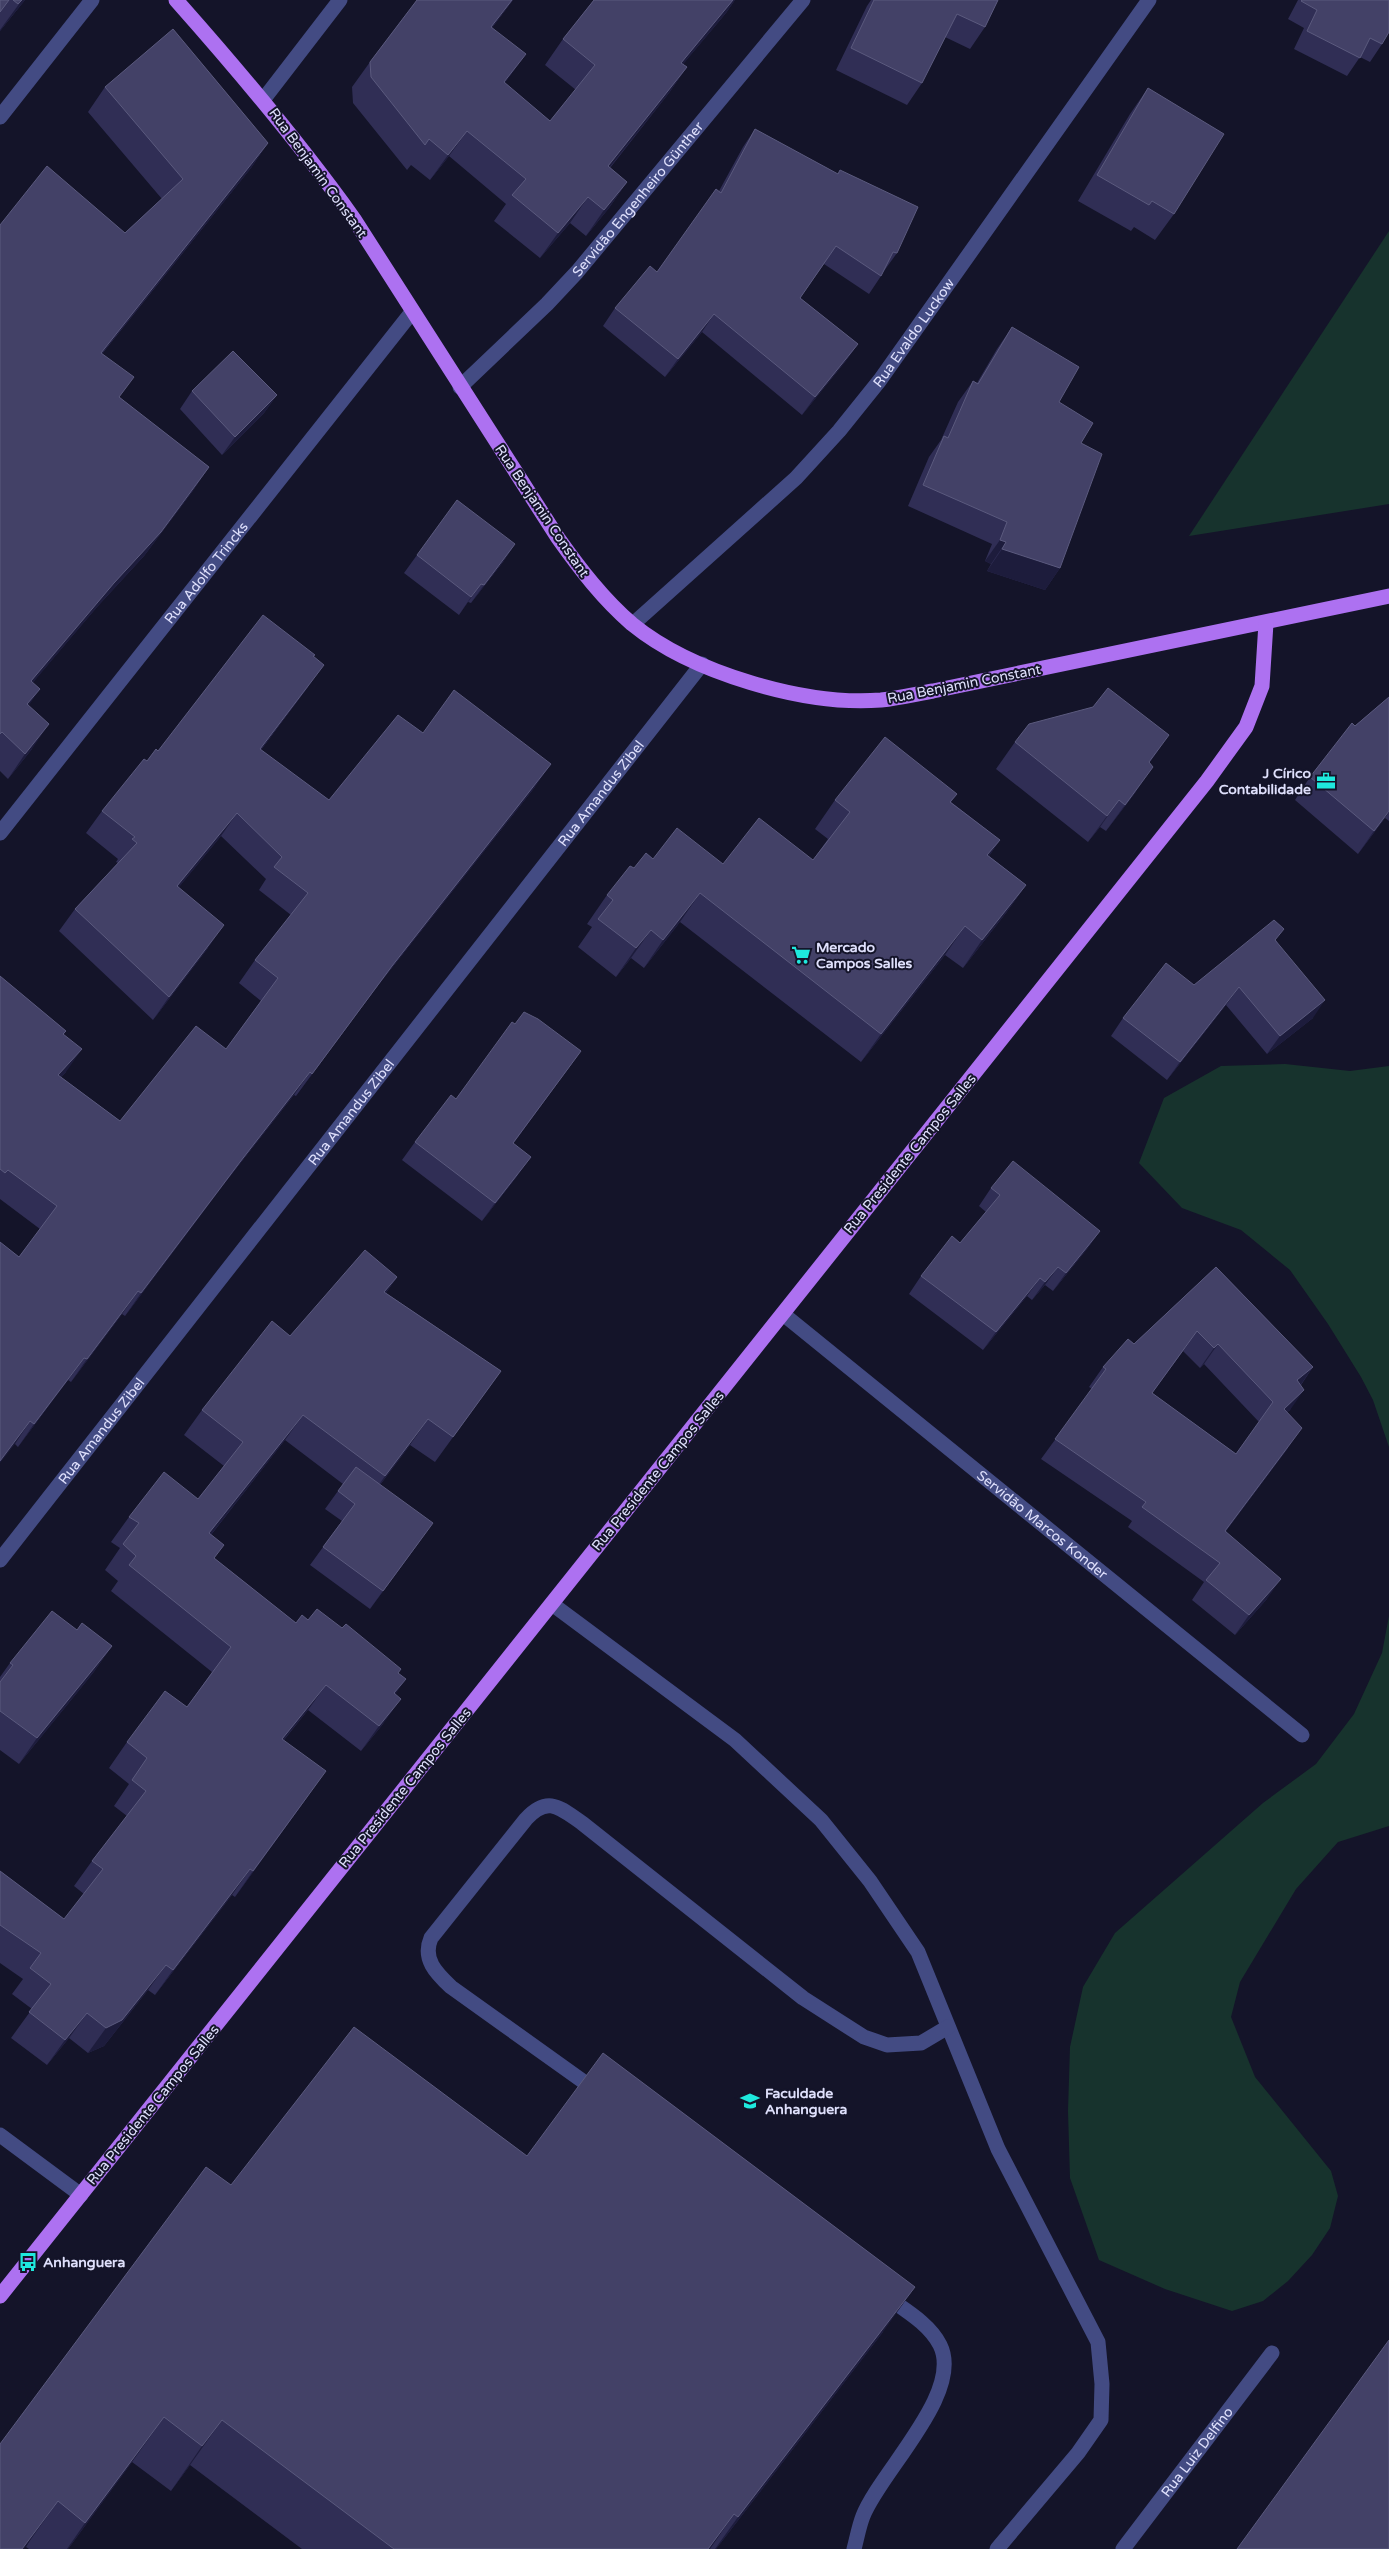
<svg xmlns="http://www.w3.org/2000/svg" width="1389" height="2549" font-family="'Varela Round',sans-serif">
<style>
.green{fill:#17332d}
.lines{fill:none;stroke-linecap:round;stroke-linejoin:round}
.minor{stroke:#434b83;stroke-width:15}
.major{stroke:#ad71f1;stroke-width:15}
.wall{fill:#302e55;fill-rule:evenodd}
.shaded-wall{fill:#1d1c3c}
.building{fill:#434167;stroke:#5b5a7e;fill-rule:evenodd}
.labels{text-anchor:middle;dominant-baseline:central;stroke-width:4;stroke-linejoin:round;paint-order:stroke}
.street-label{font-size:14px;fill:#dfe0fc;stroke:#141429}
.poi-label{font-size:14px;font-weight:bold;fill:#dfe0fc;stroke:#141429;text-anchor:start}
</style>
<rect width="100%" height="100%" fill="#141429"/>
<g class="green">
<polygon points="1389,231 1389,504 1189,536"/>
<polygon points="1285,1064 1350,1071 1389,1066 1389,1447 1373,1400 1361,1377 1328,1324 1290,1270 1241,1230 1182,1208 1139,1163 1164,1098 1221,1066"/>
<polygon points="1389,1616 1389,1826 1338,1842 1296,1889 1240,1982 1231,2017 1255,2077 1331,2171 1338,2196 1330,2228 1312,2255 1288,2281 1263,2301 1232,2311 1165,2289 1099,2260 1070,2178 1068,2111 1070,2047 1083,1987 1115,1933 1263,1803 1316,1764 1354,1714 1382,1653"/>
</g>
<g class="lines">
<g class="minor">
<polyline points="263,100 340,0"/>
<polyline points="0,117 92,0"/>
<path id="s1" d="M460,387L547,304L577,272L803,0"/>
<path id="s2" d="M633,624L796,478L839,431L880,380L1149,0"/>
<path id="s3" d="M0,833L412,312"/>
<path id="s4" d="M783,1314L1302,1735"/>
<path id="s5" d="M0,1560L702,664"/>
<polyline points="552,1604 735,1740 821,1820 870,1881 918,1952 998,2149 1098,2342 1102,2384 1101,2420 1078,2453 997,2549"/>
<path d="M598,2092L451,1987C436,1973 422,1959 431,1938L526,1819C548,1795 560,1808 582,1823L803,1998L864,2037L887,2045L921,2043L948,2027"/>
<polyline points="0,2135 81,2195"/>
<path d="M854,2549C857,2538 859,2526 863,2516C880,2472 964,2393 940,2345C929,2323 903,2309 884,2295"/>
<path id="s6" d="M1123,2549L1272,2353"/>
</g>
<g class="major">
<path d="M176,0C239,71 299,142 354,219L558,538C580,569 603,599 632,624C692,673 805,706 881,700C899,698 916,694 933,691L1389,596"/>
<polyline points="0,2296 1207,781 1246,727 1262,686 1266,623"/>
</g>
</g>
<g class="wall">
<polygon points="0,0 25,0 0,31"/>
<polygon points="417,0 513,0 492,28 505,83 550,121 576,90 545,65 563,39 594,0 735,0 726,13 683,64 687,67 669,93 610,168 627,182 609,208 586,236 570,223 540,258 494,221 506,204 449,156 430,180 411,165 407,170 353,103 352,87 370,62"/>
<polygon points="871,0 998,0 985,27 970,49 945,37 922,83 907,105 836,70 867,6"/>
<polygon points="1298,0 1389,0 1382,44 1370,62 1360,57 1347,76 1294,49 1304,28 1288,19"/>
<polygon points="105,87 268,143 251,168 102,354 120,398 209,467 192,492 144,556 97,607 33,682 29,705 32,749 8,779 0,771 0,225 125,233 162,199 88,112"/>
<polygon points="1148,88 1174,214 1155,240 1134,227 1131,231 1078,201 1130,114"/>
<polygon points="755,129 897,253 884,271 881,276 869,294 824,264 800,298 858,344 845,362 802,415 702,332 665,377 603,326 615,308 657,272 719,191 743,147"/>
<polygon points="1012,327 1059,402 1081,443 1060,568 1045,590 987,571 991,564 985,561 992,544 908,506 929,457 941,440 958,402 973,381 977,383 997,349"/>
<polygon points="192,391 277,395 264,413 222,455 180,409"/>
<polygon points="515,544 503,562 471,603 468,602 459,615 404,573 417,555"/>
<polygon points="313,657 308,687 261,750 329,800 423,733 535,787 376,988 296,1096 294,1095 224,1184 125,1316 122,1314 71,1382 68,1380 18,1447 15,1444 19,1257 40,1229 0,1199 0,976 66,1031 64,1034 66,1072 61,1077 120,1121 226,1049 261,1001 239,983 255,960 291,915 259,890 266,879 221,836 178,888 208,948 153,1020 59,931 75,909 118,863 116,862 118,859 86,833 102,811 147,761 158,751"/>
<polygon points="1389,697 1389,821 1385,818 1358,854 1295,800 1310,777 1355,726"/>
<polygon points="1015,742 1149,763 1135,793 1106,831 1100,827 1088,842 996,769"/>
<polygon points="957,794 951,802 1000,840 989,856 1026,885 1006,913 963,968 945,955 861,1062 680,922 644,968 631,958 616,977 578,947 592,927 587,924 607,895 634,868 653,859 723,864 813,860 828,839 815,829 835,800"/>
<polygon points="1276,940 1313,1018 1267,1054 1226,1005 1167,1080 1111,1036 1123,1018 1194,985"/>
<polygon points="515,1024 581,1051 513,1144 518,1175 482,1221 402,1160 415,1142 456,1099"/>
<polygon points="991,1188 1100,1231 1087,1249 1053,1291 1045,1285 1032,1300 1027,1296 983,1350 909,1294 921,1276 960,1243 986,1212 979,1206"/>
<path d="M1216,1267L1313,1367L1301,1385L1290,1410L1287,1412L1288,1448L1226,1531L1267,1599L1235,1635L1192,1600L1204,1582L1128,1527L1132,1521L1041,1459L1092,1389L1089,1387L1103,1367L1134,1344ZM1183,1351L1200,1368L1204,1364L1259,1422L1236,1454L1152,1393Z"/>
<polygon points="397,1277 386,1293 501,1371 435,1462 410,1445 380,1485 420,1541 370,1609 310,1565 342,1521 325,1509 343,1484 285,1440 211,1535 214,1558 296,1623 308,1620 399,1673 395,1694 383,1724 361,1751 308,1710 284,1740 308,1796 235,1897 232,1895 155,1995 148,1990 104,2046 88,2053 69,2038 47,2065 11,2038 32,2009 12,1994 23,1979 0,1963 0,1871 64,1919 84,1894 74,1886 92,1861 127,1816 114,1806 129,1784 109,1768 127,1742 187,1707 212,1672 111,1591 118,1581 105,1570 120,1548 111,1542 129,1517 198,1499 224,1466 184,1435 202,1410 290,1336"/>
<polygon points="77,1630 112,1646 93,1673 19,1764 0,1750 0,1677 10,1663"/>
<polygon points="527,2156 883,2332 716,2549 302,2549 190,2465 171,2491 132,2462 68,2549 29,2549 26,2547 231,2185"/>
</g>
<g class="shaded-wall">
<polygon points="22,0 25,0 0,31 0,30"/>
<polygon points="512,0 513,0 473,53 491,27"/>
<polygon points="733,0 735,0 726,13 663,88 681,63"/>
<polygon points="526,54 508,79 486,108 504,82"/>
<polygon points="687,67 669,93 590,192 608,166"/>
<polygon points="467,131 449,156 430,180 448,155"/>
<polygon points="268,143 251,168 83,377 101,353"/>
<polygon points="627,182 609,208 586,236 604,210"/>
<polygon points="588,197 570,223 540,258 558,233"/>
<polygon points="714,314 702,332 665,377 678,359"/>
<polygon points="858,344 845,362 802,415 815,397"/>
<polygon points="277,395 264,413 222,455 235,437"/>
<polygon points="209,467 192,492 144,556 97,607 14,705 31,681"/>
<polygon points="1000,540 1006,542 991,564 985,561"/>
<polygon points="515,544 503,562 471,603 484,585"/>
<polygon points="1002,549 1060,568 1045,590 987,571"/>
<polygon points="481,584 468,602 459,615 471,597"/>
<polygon points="324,665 308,687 244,772 260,749"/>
<polygon points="40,689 23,714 27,704"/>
<polygon points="49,724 32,749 8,779 25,754"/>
<polygon points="1169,735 1151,761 1130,789 1149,762"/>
<polygon points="551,764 535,787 376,988 296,1096 312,1074 392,966"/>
<polygon points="1153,767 1135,793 1106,831 1125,805"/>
<polygon points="1119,800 1100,827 1088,842 1107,816"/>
<polygon points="1389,811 1389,812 1358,854 1374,831"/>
<polygon points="237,813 221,836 161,909 177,886"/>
<polygon points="1000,840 980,869 987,855"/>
<polygon points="1026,885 1006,913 963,968 982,940"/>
<polygon points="700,893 680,922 644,968 663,940"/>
<polygon points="224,925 208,948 153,1020 169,997"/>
<polygon points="965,926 945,955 861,1062 881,1034"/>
<polygon points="651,930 631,958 616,977 636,948"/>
<polygon points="1239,987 1226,1005 1167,1080 1180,1062"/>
<polygon points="1325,1000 1313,1018 1267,1054 1280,1036"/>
<polygon points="82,1049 66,1072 42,1097 58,1075"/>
<polygon points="581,1051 568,1069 500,1161 513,1143"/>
<polygon points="310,1072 294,1095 224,1184 125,1316 141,1293 240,1162"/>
<polygon points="531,1157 518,1175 482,1221 495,1203"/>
<polygon points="1100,1231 1087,1249 1053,1291 1066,1273"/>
<polygon points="1058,1267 1045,1285 1032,1300 1045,1282"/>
<polygon points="397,1277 379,1303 384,1292"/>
<polygon points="1040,1278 1027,1296 983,1350 996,1332"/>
<polygon points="138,1291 122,1314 71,1382 87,1359"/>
<polygon points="1197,1331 1183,1351 1138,1413 1152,1393"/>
<polygon points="1218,1344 1204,1364 1200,1368 1214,1348"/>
<polygon points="84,1358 68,1380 18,1447 34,1424"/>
<polygon points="1313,1367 1299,1387 1297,1380"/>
<polygon points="1304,1390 1290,1410 1270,1429 1284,1409"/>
<polygon points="303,1415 285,1440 192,1559 209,1533"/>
<polygon points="428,1419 410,1445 367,1502 385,1476"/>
<polygon points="30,1421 15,1444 0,1463 0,1461"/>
<polygon points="1302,1428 1288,1448 1211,1551 1225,1531"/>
<polygon points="433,1523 420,1541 370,1609 383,1591"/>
<polygon points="1281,1579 1267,1599 1235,1635 1249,1615"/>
<polygon points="112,1646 93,1673 19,1764 37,1738"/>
<polygon points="406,1679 388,1705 394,1693"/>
<polygon points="326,1685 308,1710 264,1764 282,1739"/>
<polygon points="401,1699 383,1724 361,1751 379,1726"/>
<polygon points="326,1771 308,1796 235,1897 253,1871"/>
<polygon points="250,1869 232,1895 155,1995 173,1970"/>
<polygon points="166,1965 148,1990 104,2046 88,2053 106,2028"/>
<polygon points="87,2013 69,2038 47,2065 65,2040"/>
<polygon points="915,2287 883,2332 716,2549 715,2549 738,2517"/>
<polygon points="164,2417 132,2462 68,2549 67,2549 85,2523"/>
<polygon points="222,2420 190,2465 171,2491 202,2446"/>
<polygon points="58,2501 24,2549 22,2549"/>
<polygon points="734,2514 710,2549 708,2549"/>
</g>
<g class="building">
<polygon points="0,0 9,0 0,12"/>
<polygon points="13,0 22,0 18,4"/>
<polygon points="417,0 512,0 491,27 526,54 504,82 550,121 595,65 563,39 594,0 733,0 681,63 687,67 608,166 627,182 604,210 588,197 558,233 512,195 526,179 467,131 448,155 429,139 425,145 371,77 370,62"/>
<polygon points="874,0 998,0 985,27 957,14 922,83 851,48"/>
<polygon points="1302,0 1389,0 1389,32 1382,44 1370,38 1360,58 1307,31 1317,10 1301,1"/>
<polygon points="173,29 268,143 101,353 134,377 119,397 209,467 161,532 114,583 31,681 40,689 27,704 49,724 25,754 2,732 0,734 0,225 47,166 125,233 183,179 105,87"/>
<polygon points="1148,88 1224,134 1174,214 1152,201 1149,205 1097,175"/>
<polygon points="755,129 838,174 840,170 918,207 897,253 893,252 881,276 836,246 800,298 858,344 815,397 714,314 678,359 615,308 650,266 657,272 716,189 721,193"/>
<polygon points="1012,327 1079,367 1059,402 1093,423 1081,443 1102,454 1060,568 1002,549 1006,542 1000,540 1007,522 923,485 944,436 948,438 973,381 978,384"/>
<polygon points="233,351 277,395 235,437 192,391"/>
<polygon points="457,500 515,544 484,585 481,584 471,597 417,555"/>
<polygon points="263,615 315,655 313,656 324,665 260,749 329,800 398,715 423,733 454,690 551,764 392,966 312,1074 310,1072 240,1162 141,1293 138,1291 87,1359 84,1358 34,1424 30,1421 0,1461 0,1242 19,1257 57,1206 8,1170 5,1173 0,1169 0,976 66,1031 63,1034 82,1049 58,1075 120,1121 196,1026 226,1049 278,978 255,960 308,893 274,867 282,857 237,813 177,886 224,925 169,997 75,909 137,843 132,839 135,837 102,811 144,759 147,761 156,749 158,751"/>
<polygon points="1108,688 1169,735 1149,762 1153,767 1125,805 1119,800 1107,816 1015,742 1029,724 1093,707"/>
<polygon points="1389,697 1389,811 1374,831 1310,777 1352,723 1355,726"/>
<polygon points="885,737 957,794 950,802 1000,840 987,855 1026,885 982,940 965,926 881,1034 700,893 663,940 651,930 636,948 598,919 613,900 607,895 630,866 634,868 646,853 653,859 677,828 723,864 759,818 813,860 850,812 835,800"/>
<polygon points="1274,920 1284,929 1275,940 1325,1000 1280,1036 1239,987 1180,1062 1123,1018 1166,963 1194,985"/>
<polygon points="524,1012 538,1019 581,1051 513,1143 531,1157 495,1203 415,1142 451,1095 456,1099 512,1022 515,1024"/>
<polygon points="1013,1161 1100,1231 1066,1273 1058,1267 1045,1282 1040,1278 996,1332 921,1276 952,1236 960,1243 1000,1195 991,1188"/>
<polygon points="365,1250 397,1277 384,1292 501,1371 453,1437 428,1419 385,1476 303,1415 209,1533 224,1545 214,1558 296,1623 302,1615 308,1620 317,1609 342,1628 346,1624 401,1669 398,1673 406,1679 394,1693 401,1699 379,1726 326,1685 282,1739 326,1771 253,1871 250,1869 173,1970 166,1965 122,2020 106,2028 87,2013 65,2040 29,2012 51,1984 30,1968 41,1953 0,1925 0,1871 64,1919 103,1869 92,1861 146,1791 132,1780 147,1758 127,1742 165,1691 187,1707 231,1647 129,1565 136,1556 123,1544 139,1523 129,1517 164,1472 198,1499 243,1442 202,1410 272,1321 290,1336"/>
<path d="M1216,1267L1313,1367L1297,1380L1304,1390L1284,1409L1302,1428L1225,1531L1281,1579L1249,1615L1206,1580L1220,1563L1142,1507L1146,1502L1055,1439L1106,1369L1103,1367L1128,1339L1134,1344ZM1197,1331L1214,1348L1218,1344L1273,1402L1236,1454L1152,1393Z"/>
<polygon points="356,1467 433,1523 383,1591 323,1547 355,1504 338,1491"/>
<polygon points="52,1611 77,1630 82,1623 112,1646 37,1738 0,1711 0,1682 13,1665 10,1663"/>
<polygon points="354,2027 527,2156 603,2053 915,2287 738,2517 734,2514 708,2549 394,2549 222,2420 202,2446 164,2417 85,2523 58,2501 22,2549 0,2549 0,2444 206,2167 231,2185"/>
<polygon points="1389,2340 1389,2549 1237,2549"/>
</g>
<defs>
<g id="office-bare" transform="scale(1.5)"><path d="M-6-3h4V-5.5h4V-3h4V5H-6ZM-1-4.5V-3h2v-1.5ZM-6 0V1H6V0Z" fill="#1ee9dd" stroke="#141429" stroke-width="2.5" paint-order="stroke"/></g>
<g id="supermarket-bare" transform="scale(1.5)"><path d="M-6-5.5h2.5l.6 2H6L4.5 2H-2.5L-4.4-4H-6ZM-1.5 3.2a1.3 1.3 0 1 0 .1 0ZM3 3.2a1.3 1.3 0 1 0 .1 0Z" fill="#1ee9dd" stroke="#141429" stroke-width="2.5" paint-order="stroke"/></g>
<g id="university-bare" transform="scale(1.5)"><path d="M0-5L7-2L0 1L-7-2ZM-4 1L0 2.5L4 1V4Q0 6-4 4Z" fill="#1ee9dd" stroke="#141429" stroke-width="2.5" paint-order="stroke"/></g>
<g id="bus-bare" transform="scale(1.5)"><path d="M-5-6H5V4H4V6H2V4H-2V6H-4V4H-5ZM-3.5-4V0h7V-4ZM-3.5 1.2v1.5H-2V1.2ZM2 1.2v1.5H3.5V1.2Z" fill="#1ee9dd" stroke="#141429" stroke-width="2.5" paint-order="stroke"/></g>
</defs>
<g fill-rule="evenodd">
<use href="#office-bare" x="1326" y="781"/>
<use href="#supermarket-bare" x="801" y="955"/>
<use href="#university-bare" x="750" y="2101"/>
<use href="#bus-bare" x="28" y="2262"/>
</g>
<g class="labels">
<g class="street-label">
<text transform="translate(318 173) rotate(54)">Rua Benjamin Constant</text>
<text stroke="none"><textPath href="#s1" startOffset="259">Servidão Engenheiro Günther</textPath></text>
<text stroke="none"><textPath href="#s2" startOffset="406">Rua Evaldo Luckow</textPath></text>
<text transform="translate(542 511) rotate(56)">Rua Benjamin Constant</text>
<text stroke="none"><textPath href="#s3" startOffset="332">Rua Adolfo Trincks</textPath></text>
<text transform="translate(964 684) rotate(-11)">Rua Benjamin Constant</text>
<text stroke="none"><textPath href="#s5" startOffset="974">Rua Amandus Zibel</textPath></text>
<text stroke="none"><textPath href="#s5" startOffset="569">Rua Amandus Zibel</textPath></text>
<text transform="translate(910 1154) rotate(-51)">Rua Presidente Campos Salles</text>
<text stroke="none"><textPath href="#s5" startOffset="164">Rua Amandus Zibel</textPath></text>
<text transform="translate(658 1471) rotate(-51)">Rua Presidente Campos Salles</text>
<text stroke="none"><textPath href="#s4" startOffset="334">Servidão Marcos Konder</textPath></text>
<text transform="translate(405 1788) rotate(-51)">Rua Presidente Campos Salles</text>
<text transform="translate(153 2105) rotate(-51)">Rua Presidente Campos Salles</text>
<text stroke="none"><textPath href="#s6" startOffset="122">Rua Luiz Delfino</textPath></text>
</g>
<g class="poi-label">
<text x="1311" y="773" text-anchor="end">J Círico<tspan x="1311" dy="16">Contabilidade</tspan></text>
<text x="816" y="947">Mercado<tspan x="816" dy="16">Campos Salles</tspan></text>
<text x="765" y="2093">Faculdade<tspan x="765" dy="16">Anhanguera</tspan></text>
<text x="43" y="2262">Anhanguera</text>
</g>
</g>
</svg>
